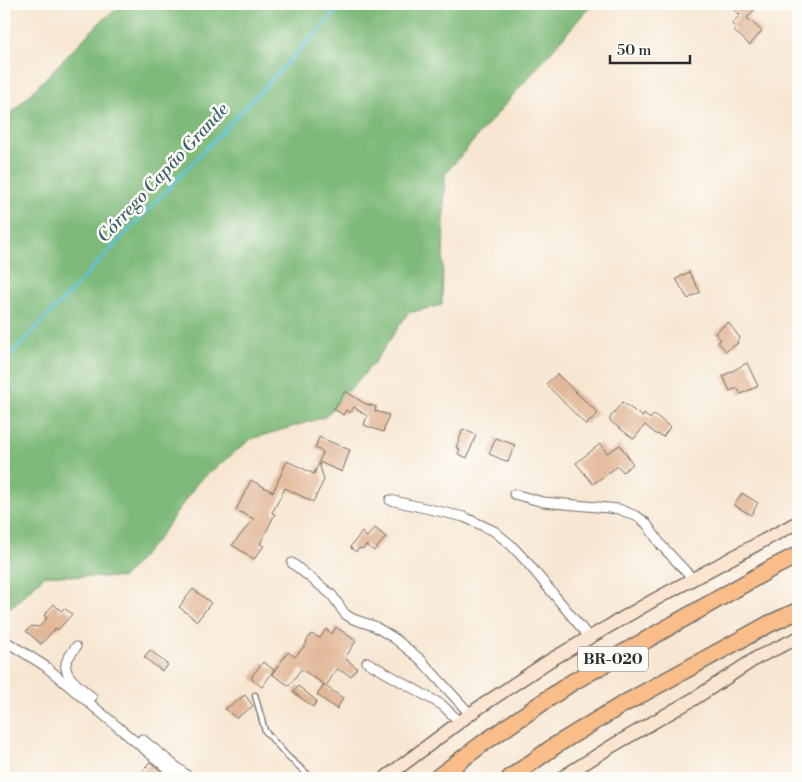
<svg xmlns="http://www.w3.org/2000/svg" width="802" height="782" font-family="'Libre Bodoni',serif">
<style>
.forest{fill:#7eba79;stroke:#547252}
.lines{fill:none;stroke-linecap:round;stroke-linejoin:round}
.stream{stroke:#5ec3db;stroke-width:3}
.building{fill:#e2b798}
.lane-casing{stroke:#726c65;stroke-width:7}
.street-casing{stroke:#726c65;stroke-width:11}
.secondary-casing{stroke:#726c65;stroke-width:15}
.highway-casing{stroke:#726c65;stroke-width:19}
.lane{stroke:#fff;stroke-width:4.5}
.street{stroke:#fff;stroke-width:9}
.secondary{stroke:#fce5d0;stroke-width:12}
.highway{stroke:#f8bd89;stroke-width:16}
.labels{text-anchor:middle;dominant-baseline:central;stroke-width:5;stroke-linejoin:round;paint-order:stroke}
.shield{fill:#fdfcf7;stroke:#6a6a68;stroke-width:1}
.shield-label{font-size:15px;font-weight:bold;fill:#2b2b2b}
.water-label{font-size:18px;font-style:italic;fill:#3d6069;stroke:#fdfcf7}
</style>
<rect width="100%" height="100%" fill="#fdfcf7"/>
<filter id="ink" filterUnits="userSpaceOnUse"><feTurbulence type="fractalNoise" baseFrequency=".02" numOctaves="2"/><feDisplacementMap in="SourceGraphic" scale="10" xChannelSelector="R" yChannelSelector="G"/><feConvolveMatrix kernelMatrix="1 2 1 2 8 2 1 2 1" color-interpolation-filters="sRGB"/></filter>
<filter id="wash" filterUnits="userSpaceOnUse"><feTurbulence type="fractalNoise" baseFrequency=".0096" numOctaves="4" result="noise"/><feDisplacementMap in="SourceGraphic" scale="20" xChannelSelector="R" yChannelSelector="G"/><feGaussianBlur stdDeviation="1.12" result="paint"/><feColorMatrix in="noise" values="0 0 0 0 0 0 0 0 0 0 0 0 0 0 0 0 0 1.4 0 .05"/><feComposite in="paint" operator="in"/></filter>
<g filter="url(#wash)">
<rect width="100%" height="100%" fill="#f7e6d2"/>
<polygon class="forest" points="124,4 594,4 586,11 445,174 442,305 408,313 374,363 325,417 251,439 198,482 158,539 123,578 45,575 15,604 4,612 4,121 101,21"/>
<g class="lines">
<polyline class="stream" points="4,362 343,4"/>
</g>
<g id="blocks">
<g class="building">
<polygon points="728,4 746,4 754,10 747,18 762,31 750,45 734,31 735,27 732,24 740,15"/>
<polygon points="689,272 700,292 688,299 676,279"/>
<polygon points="728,322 740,338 737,341 738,343 726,351 718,342 721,340 715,333"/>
<polygon points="747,363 758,386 741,394 737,388 730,391 723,376"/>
<polygon points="557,374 598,413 586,425 546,384"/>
<polygon points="345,391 364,403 376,407 375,411 389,415 383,432 364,425 367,416 354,407 350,413 346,410 343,415 334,409"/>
<polygon points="622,402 643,417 644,414 650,419 654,414 670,427 663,437 658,434 657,435 645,425 634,439 610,421 610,418"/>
<polygon points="463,429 476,435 467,458 458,454 460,449 456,448"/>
<polygon points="319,437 350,450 342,472 319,462 323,452 315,448"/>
<polygon points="496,438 515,445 508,462 489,454"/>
<polygon points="600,444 607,453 620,445 633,464 623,472 618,466 593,484 576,463"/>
<polygon points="287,461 314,474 319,463 324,480 313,502 285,488 272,513 275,514 260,544 264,546 254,559 232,545 254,519 236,510 251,480 273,492"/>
<polygon points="742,493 758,503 751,515 734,505"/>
<polygon points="375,528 386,537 374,551 366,545 363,549 359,548 356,552 350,547 362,532 367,537"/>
<polygon points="193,589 211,603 197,621 179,607"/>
<polygon points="54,604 61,611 64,608 72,614 58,630 56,628 41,644 26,631 32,626 39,627 47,618 44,615"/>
<polygon points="336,627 356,641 345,658 357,668 351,676 337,669 326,686 301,669 289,686 272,674 288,652 295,657 307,643 306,642 311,634 320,638 326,629 332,634"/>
<polygon points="150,650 168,665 162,671 144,657"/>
<polygon points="263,662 274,670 262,687 252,679 252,676"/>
<polygon points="324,685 343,698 337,709 317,695"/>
<polygon points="298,686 317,701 313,707 293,692"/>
<polygon points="245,695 253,706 236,718 225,709"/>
<polygon points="150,762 170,778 137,778"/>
</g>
</g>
</g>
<g filter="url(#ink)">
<use href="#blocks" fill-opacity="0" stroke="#726c65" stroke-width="1"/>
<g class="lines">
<g class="lane-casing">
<polyline id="lane" points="255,695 265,731 288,757 312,778"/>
</g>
<g class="street-casing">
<g id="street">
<polyline points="514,494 543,502 619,509 638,517 646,523 661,545 693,579"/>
<polyline points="390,500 464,517 494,531 511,545 526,561 589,637"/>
<polyline points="292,563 332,595 345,614 353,619 374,626 394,638 420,659 470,714"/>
<polyline points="7,642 45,666 179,778"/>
<path d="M76,647C73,651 70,655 67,660C60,675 82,688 92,697"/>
<polyline points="367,662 442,705 460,722"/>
<polyline points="142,739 190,778"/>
</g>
</g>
<g class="secondary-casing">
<g id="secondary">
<polyline points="385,778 474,711 549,661 654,600 798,522"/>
<polyline points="561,778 612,746 697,697 758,657 798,638"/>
</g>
</g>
<g class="highway-casing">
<g id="highway">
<polyline points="437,778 482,744 571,683 772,568 798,555"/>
<polyline points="510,778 556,745 620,706 769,624 798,611"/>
</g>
</g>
<use href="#lane" class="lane"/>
<use href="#street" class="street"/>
<use href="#secondary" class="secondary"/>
<use href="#highway" class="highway"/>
</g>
</g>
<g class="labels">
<rect class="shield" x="578" y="646.5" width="70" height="25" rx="4"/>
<g class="shield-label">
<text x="613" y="659">BR-020</text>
</g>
<g class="water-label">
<text transform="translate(163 173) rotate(-47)">Córrego Capão Grande</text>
</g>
</g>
<rect width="802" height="782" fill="none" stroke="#fdfcf7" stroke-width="20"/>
<path d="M610 55v8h80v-8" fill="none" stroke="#2b2b2b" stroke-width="2.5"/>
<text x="617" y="55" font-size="15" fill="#2b2b2b" stroke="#fdfcf7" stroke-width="4" paint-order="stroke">50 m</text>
</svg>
